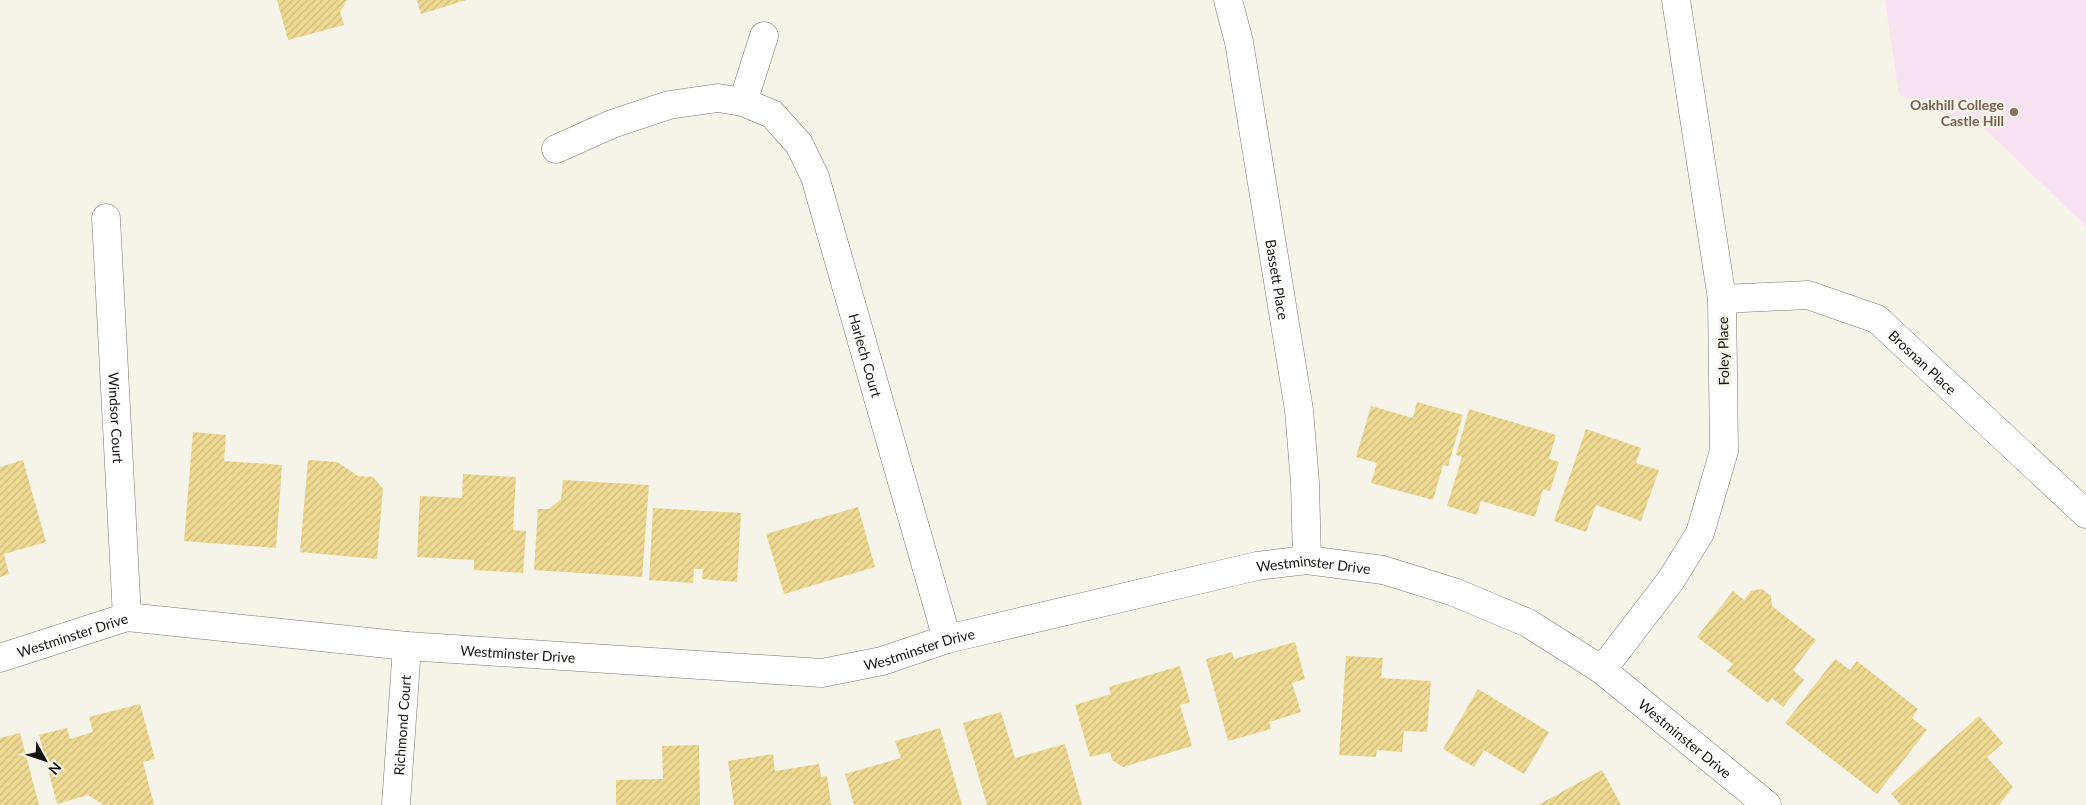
<svg xmlns="http://www.w3.org/2000/svg" width="2086" height="805" font-family="Lato,sans-serif">
<style>
.education{fill:#f6e2f1}
.building{fill:url(#building-hatch)}
.lines{fill:none;stroke-linecap:round;stroke-linejoin:round}
.minor-casing{stroke:#7a786e;stroke-width:29}
.minor{stroke:#fff;stroke-width:28}
.education-dot{fill:#8d6e63;stroke:#f6f3e8;stroke-width:2}
.labels{text-anchor:middle;dominant-baseline:central;stroke-width:5;stroke-linejoin:round;paint-order:stroke}
.education-label{font-size:14px;font-weight:bold;fill:#785e54;stroke:#f6f3e8;text-anchor:end}
.street-label{font-size:14px;fill:#13120e;stroke:#f6f3e8}
</style>
<defs>
<pattern id="building-hatch" width="6" height="6" patternUnits="userSpaceOnUse" patternTransform="scale(1.25)"><rect width="6" height="6" fill="#eed992"/><path d="M-1 1l2-2M0 6l6-6M5 7l2-2" fill="none" stroke="#cbb97d"/></pattern>
</defs>
<rect width="100%" height="100%" fill="#f6f3e8"/>
<polygon class="education" points="1885,0 2086,0 2086,226 1986,130 1899,95"/>
<g class="building">
<polygon points="277,0 347,0 340,12 344,25 288,40"/>
<polygon points="417,0 466,0 421,14"/>
<polygon points="1417,402 1463,415 1448,466 1443,465 1433,500 1371,483 1377,463 1356,457 1371,406 1413,418"/>
<polygon points="1469,409 1556,435 1549,459 1559,462 1550,491 1543,489 1535,517 1481,501 1477,515 1447,506 1462,457 1456,455"/>
<polygon points="1586,429 1641,448 1636,463 1659,470 1641,521 1596,505 1586,532 1554,521"/>
<polygon points="193,432 226,435 224,461 282,465 276,548 184,541"/>
<polygon points="23,460 46,542 4,554 9,574 0,577 0,467"/>
<polygon points="308,460 337,462 358,476 373,477 383,489 377,559 300,552"/>
<polygon points="463,474 516,477 513,530 526,531 523,573 474,570 474,560 417,557 420,496 462,498"/>
<polygon points="563,480 649,485 642,577 534,570 538,509 549,509 561,499"/>
<polygon points="858,507 875,567 784,594 766,534"/>
<polygon points="653,508 741,513 737,582 702,579 703,569 694,569 693,583 649,580"/>
<polygon points="1762,589 1771,596 1772,606 1816,640 1793,670 1804,680 1783,707 1772,698 1768,703 1727,671 1733,664 1697,637 1733,591 1744,600 1751,591"/>
<polygon points="1295,642 1305,679 1292,683 1301,712 1269,722 1271,729 1228,741 1206,659 1232,652 1234,659"/>
<polygon points="1346,656 1383,658 1381,678 1431,681 1427,732 1404,731 1402,752 1377,750 1376,757 1339,755"/>
<polygon points="1835,659 1850,670 1857,661 1918,709 1912,718 1927,730 1877,794 1785,723"/>
<polygon points="1180,666 1190,702 1180,705 1192,746 1123,767 1112,760 1110,752 1090,757 1075,705 1111,694 1109,687"/>
<polygon points="1478,689 1549,732 1524,774 1484,750 1474,767 1443,749"/>
<polygon points="140,704 155,759 143,762 154,805 104,805 88,795 57,804 39,735 67,728 70,739 93,732 89,717"/>
<polygon points="1001,712 1015,758 1065,744 1082,805 987,805 963,723"/>
<polygon points="1979,716 2003,743 1987,757 2013,787 1999,805 1901,805 1891,794"/>
<polygon points="940,728 962,805 854,805 845,774 901,758 895,741"/>
<polygon points="20,733 39,805 0,805 0,738"/>
<polygon points="699,745 700,805 616,805 616,780 663,779 662,746"/>
<polygon points="773,754 775,771 819,764 821,777 827,776 831,805 734,805 728,761"/>
<polygon points="1602,770 1621,805 1538,805"/>
</g>
<g class="lines">
<g class="minor-casing">
<g id="minor">
<path id="s1" d="M1228,0L1239,42L1299,410L1305,483L1307,560"/>
<polyline points="743,102 764,36"/>
<path id="s2" d="M556,149L612,124L669,105L718,98L743,102L772,114L799,144L815,177L947,639"/>
<path id="s3" d="M106,218L127,617"/>
<path id="s4" d="M1722,299L1808,295L1877,319L2086,514"/>
<path id="s5" d="M0,658L127,617L407,646L822,673L882,661L947,639L1257,566L1307,560L1383,570L1454,592L1528,623L1602,670L1767,805"/>
<polyline points="1602,670 1671,580 1700,533 1724,451 1722,299 1676,0"/>
<path id="s6" d="M396,805L407,646"/>
</g>
</g>
<use href="#minor" class="minor"/>
</g>
<circle class="education-dot" cx="2014" cy="112" r="5"/>
<g class="labels">
<g class="education-label">
<text x="2004" y="104">Oakhill College<tspan x="2004" dy="16">Castle Hill</tspan></text>
</g>
<g class="street-label">
<text stroke="none"><textPath href="#s1" startOffset="284">Bassett Place</textPath></text>
<text transform="translate(1723 351) rotate(-91)">Foley Place</text>
<text stroke="none"><textPath href="#s2" startOffset="490">Harlech Court</textPath></text>
<text stroke="none"><textPath href="#s4" startOffset="222">Brosnan Place</textPath></text>
<text stroke="none"><textPath href="#s3" startOffset="200">Windsor Court</textPath></text>
<text stroke="none"><textPath href="#s5" startOffset="1336">Westminster Drive</textPath></text>
<text stroke="none"><textPath href="#s5" startOffset="76">Westminster Drive</textPath></text>
<text stroke="none"><textPath href="#s5" startOffset="931">Westminster Drive</textPath></text>
<text stroke="none"><textPath href="#s5" startOffset="526">Westminster Drive</textPath></text>
<text stroke="none"><textPath href="#s6" startOffset="80">Richmond Court</textPath></text>
<text stroke="none"><textPath href="#s5" startOffset="1756">Westminster Drive</textPath></text>
</g>
</g>
<g transform="translate(45 760) rotate(130)" stroke="#f6f3e8" stroke-width="4" paint-order="stroke">
<path d="M0-4L9 19L0 12L-9 19Z" fill="#13120e"/>
<text y="-8" font-size="14" font-weight="bold" text-anchor="middle" fill="#13120e">N</text>
</g>
</svg>
